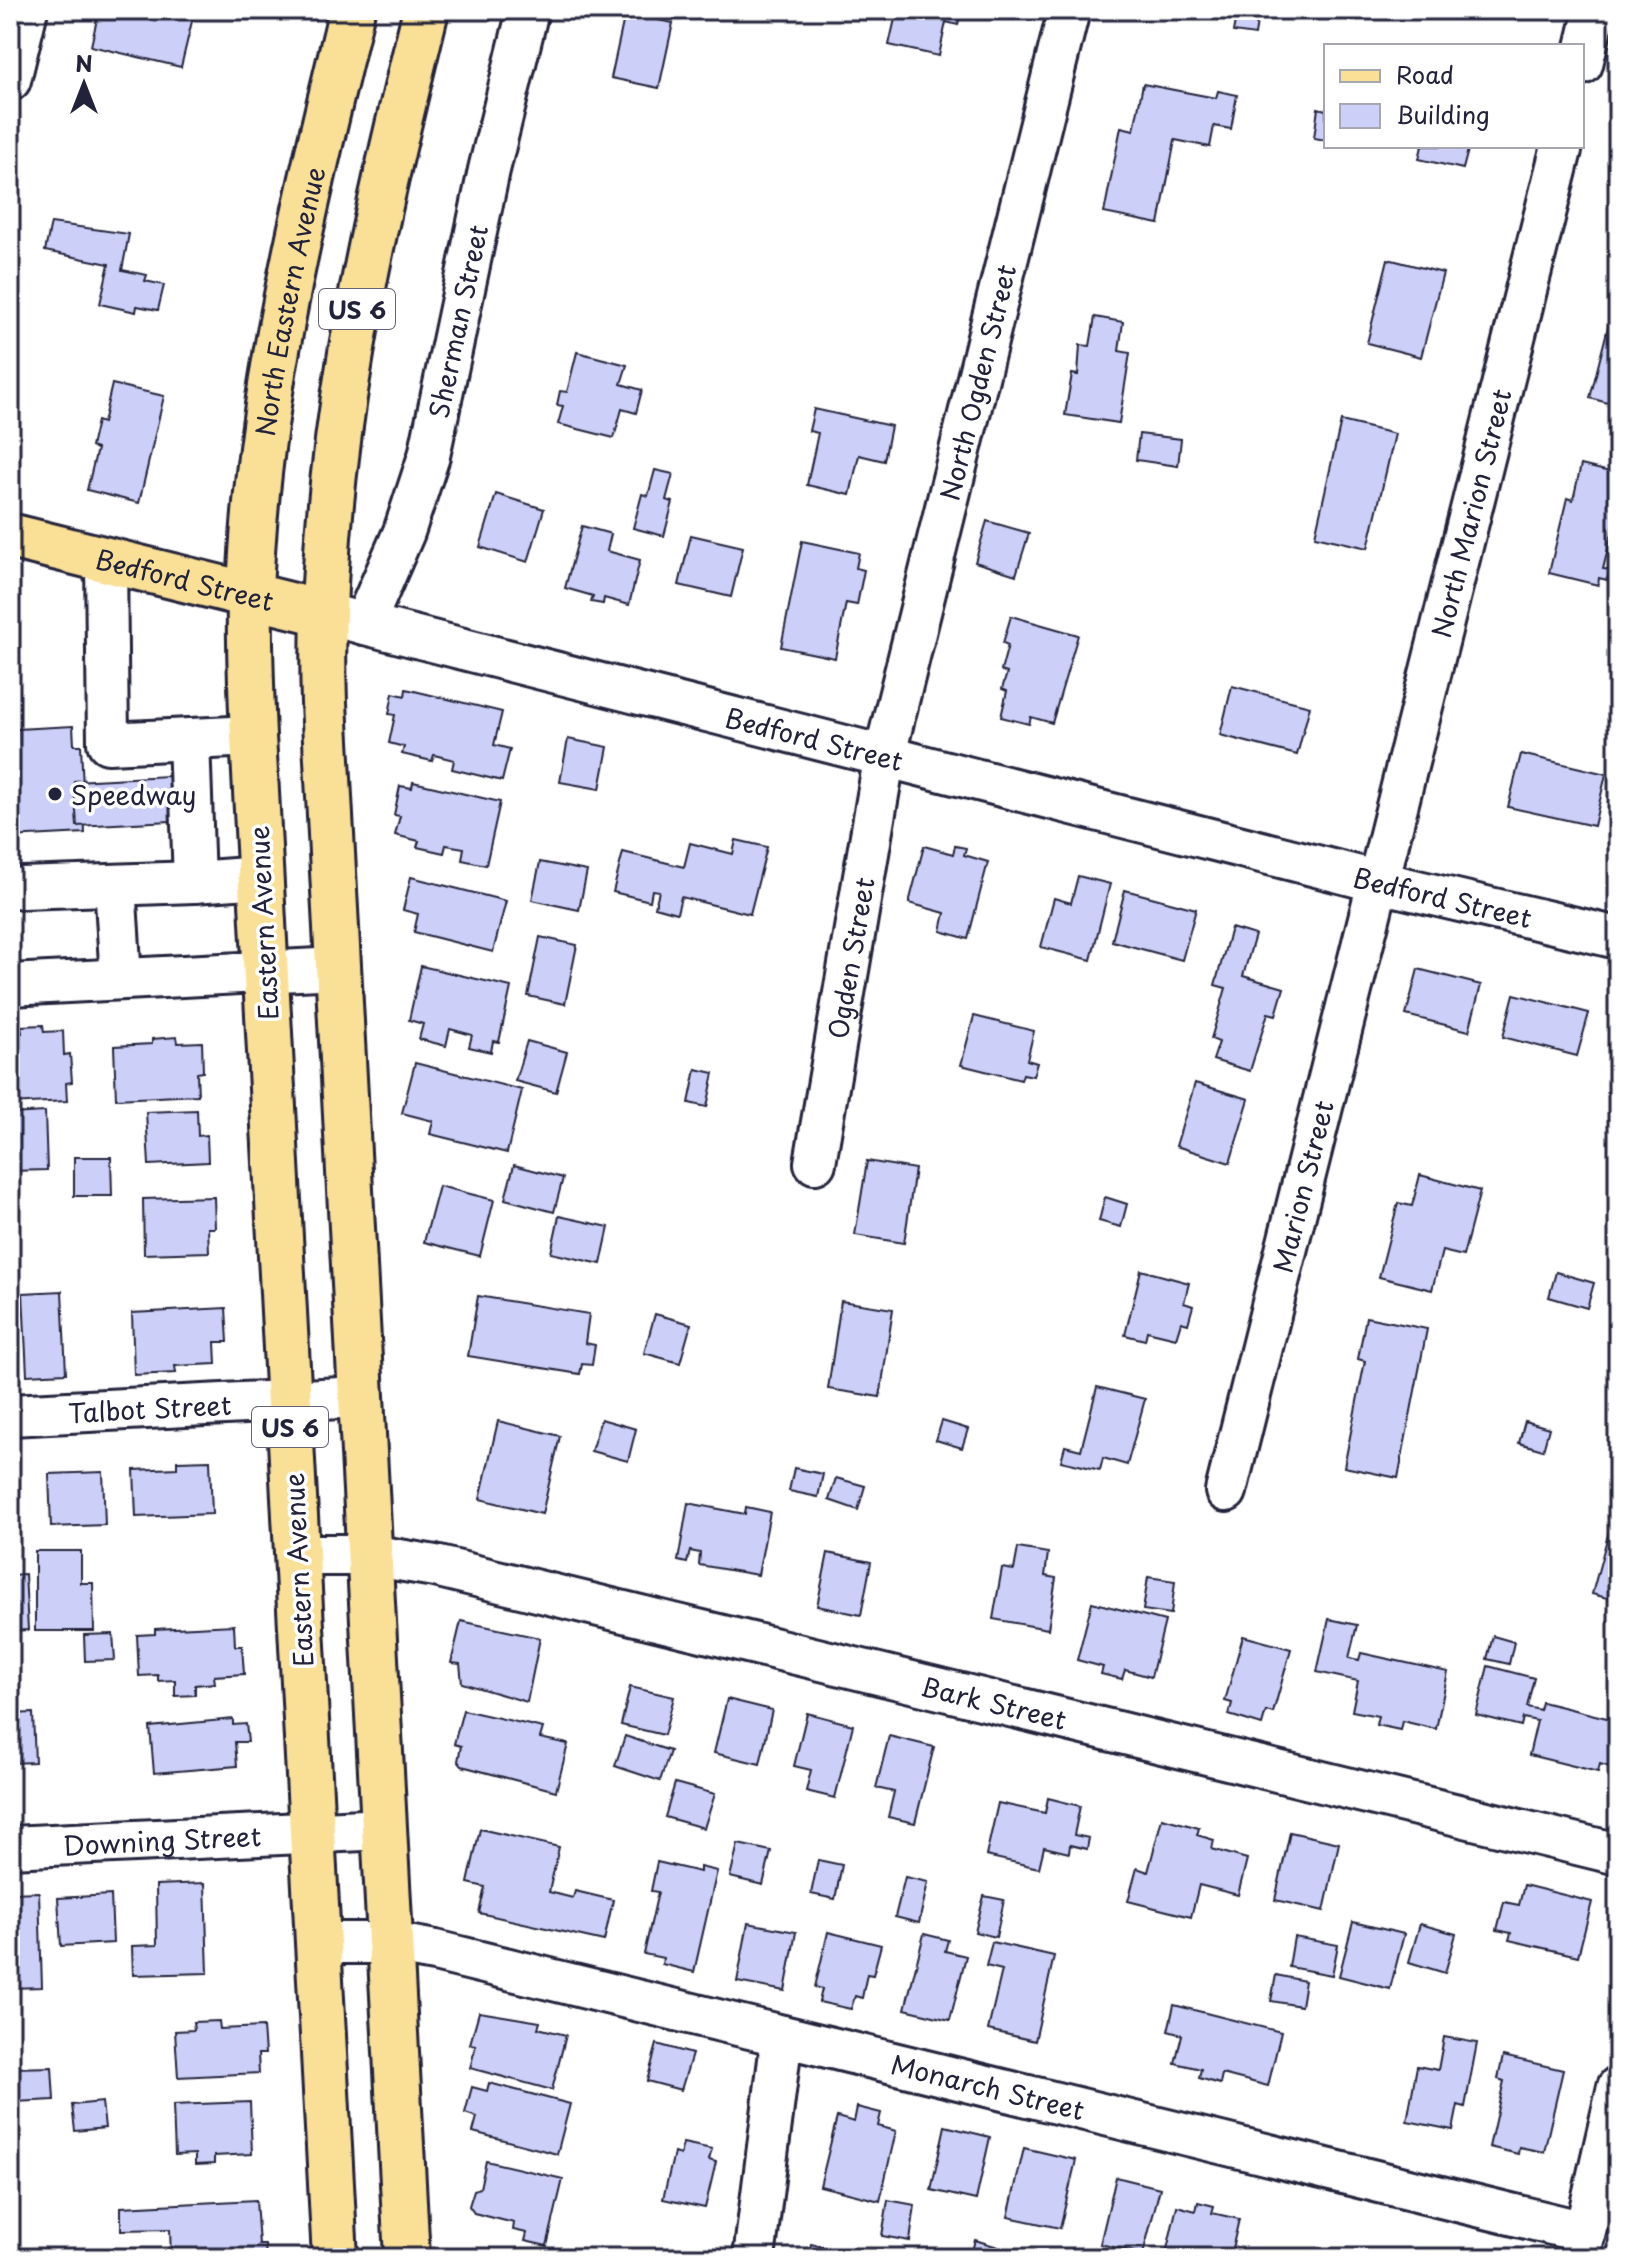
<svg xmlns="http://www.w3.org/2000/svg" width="1628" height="2268" font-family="'Playpen Sans',sans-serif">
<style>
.building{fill:#ccd0f8;stroke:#22223b;stroke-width:2}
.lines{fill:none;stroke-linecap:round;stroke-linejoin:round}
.minor-casing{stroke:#22223b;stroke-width:46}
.major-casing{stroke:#22223b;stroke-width:50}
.minor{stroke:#fff;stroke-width:40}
.major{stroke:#fadf96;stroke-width:44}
.poi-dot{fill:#22223b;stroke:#fff;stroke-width:3}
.labels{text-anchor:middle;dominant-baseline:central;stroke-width:7;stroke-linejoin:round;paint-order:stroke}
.shield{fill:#fff;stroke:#646476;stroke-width:2}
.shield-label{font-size:24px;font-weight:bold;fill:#22223b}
.street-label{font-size:26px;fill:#22223b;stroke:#fff}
.poi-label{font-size:26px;fill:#22223b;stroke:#fff;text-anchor:start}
</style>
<rect width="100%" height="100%" fill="#fff"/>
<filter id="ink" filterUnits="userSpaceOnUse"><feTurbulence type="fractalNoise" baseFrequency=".0125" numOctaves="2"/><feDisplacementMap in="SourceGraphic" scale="16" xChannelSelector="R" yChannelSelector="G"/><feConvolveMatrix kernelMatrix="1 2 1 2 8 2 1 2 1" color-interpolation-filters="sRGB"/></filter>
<g filter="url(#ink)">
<g class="building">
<polygon points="99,10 161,10 193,17 181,67 91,46"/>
<polygon points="644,10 656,10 653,19 673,23 659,88 611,78 625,13 642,17"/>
<polygon points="897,10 961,10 958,25 946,22 939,56 889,45"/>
<polygon points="1237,10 1259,10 1255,35 1233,32"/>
<polygon points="1143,84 1216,98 1218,91 1237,95 1231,129 1214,126 1210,147 1175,140 1159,224 1104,213 1121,127 1134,130"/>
<polygon points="1318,108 1326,110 1326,140 1314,138"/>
<polygon points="1422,146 1469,146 1463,169 1419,159"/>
<polygon points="51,223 129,234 122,270 147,275 145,281 164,285 158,310 137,306 136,312 100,304 109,264 45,251"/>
<polygon points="1388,259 1443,273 1421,357 1367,343"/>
<polygon points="1095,317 1123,322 1119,351 1130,353 1119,423 1065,415 1072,374 1078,375 1080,345 1090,346"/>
<polygon points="1610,319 1618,321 1618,406 1590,398"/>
<polygon points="577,352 627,365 621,384 642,390 636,413 622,409 614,438 558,424 563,406 557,405 560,391 567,392"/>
<polygon points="112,384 164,396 139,503 87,490 97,449 91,447 97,421 103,423"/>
<polygon points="814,409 891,426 884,461 859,455 850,495 807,485 818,433 809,431"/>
<polygon points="1341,421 1395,434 1368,548 1315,536"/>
<polygon points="1139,434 1181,439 1178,466 1136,460"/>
<polygon points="1581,465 1618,474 1618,510 1603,569 1610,570 1607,580 1599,578 1598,585 1549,573 1567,498 1573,500"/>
<polygon points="655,470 673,474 666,500 673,502 664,536 633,528 642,494 648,496"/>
<polygon points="496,494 544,509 528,562 480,547"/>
<polygon points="987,521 1029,533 1016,575 975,562"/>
<polygon points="582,526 611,534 607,551 640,560 629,605 604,598 603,604 591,602 593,596 565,588"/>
<polygon points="691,535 743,547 731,597 679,585"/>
<polygon points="802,541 859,553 856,568 864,570 857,605 846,603 835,658 781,647"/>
<polygon points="1011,616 1078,635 1052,723 1031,717 1029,724 1001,717 1007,691 1002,689 1007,673 1001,671 1008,645 1003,643"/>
<polygon points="1232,686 1310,706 1297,755 1220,735"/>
<polygon points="406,689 502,712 494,745 510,749 502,781 452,769 454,760 434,755 432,761 402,754 404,747 389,743 395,715 389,714 393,693 405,696"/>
<polygon points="73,726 74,745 81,745 85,833 10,837 10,745 17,745 17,729"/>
<polygon points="568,739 608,747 600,789 560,782"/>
<polygon points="1521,754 1606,774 1594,826 1508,807"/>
<polygon points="187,775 190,820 77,826 74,781"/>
<polygon points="413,782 500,802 486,865 462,860 464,848 446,845 444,853 417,847 419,841 395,835 400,816 394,815 400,786 412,788"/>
<polygon points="736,840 767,847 750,914 681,897 677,913 655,907 659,891 652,890 650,901 613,892 623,852 684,867 690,843 733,854"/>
<polygon points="924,846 953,854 955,846 966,848 964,855 988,862 968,939 941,931 945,913 909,903"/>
<polygon points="540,862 587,871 579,910 532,900"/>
<polygon points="1078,876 1110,884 1091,960 1041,947 1054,898 1071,903"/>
<polygon points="411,877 506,901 493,952 414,932 418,914 403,910"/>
<polygon points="1125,890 1196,909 1182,960 1112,941"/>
<polygon points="1231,928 1255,935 1243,976 1284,988 1276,1015 1268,1013 1250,1071 1213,1060 1219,1042 1211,1039 1226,988 1215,985"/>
<polygon points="540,937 577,945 565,1004 528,996"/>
<polygon points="421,966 511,987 499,1042 493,1041 491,1052 469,1047 472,1035 450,1029 446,1046 419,1039 423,1024 409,1020"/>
<polygon points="1418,969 1481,985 1469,1031 1406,1015"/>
<polygon points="1514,994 1589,1013 1577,1056 1503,1037"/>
<polygon points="974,1016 1034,1031 1027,1060 1037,1063 1033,1076 1023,1074 1021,1080 961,1065"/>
<polygon points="43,1025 44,1032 63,1031 64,1055 70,1054 72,1082 66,1083 67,1101 10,1104 10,1034 22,1033 21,1026"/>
<polygon points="177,1037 178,1043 202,1042 203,1072 197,1073 198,1095 116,1099 114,1046 152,1044 152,1039"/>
<polygon points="527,1041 567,1052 556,1092 515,1081"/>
<polygon points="415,1063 522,1090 507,1153 430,1134 433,1121 402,1113"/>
<polygon points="696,1069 714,1073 707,1107 689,1103"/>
<polygon points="1195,1083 1249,1099 1230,1163 1176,1146"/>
<polygon points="197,1110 198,1136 207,1135 208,1162 149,1165 146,1112"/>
<polygon points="45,1112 47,1170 10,1171 10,1114"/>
<polygon points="74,1157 111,1157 112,1196 74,1196"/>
<polygon points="867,1161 915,1169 904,1243 855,1235"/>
<polygon points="514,1165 563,1178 554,1212 505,1199"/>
<polygon points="1420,1175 1480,1191 1463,1256 1442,1251 1432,1290 1379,1277 1398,1203 1412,1206"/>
<polygon points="439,1186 494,1200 480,1256 424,1242"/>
<polygon points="214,1197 215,1228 208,1228 209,1252 144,1254 143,1199"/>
<polygon points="1105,1197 1127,1204 1121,1227 1099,1221"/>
<polygon points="559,1216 609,1227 601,1264 551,1253"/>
<polygon points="1141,1270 1189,1283 1184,1303 1193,1306 1188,1324 1181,1322 1176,1338 1147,1331 1145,1340 1125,1335"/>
<polygon points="1556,1272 1594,1283 1587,1308 1549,1297"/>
<polygon points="62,1291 66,1373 27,1375 23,1293"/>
<polygon points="478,1296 589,1314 585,1343 595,1345 592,1365 582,1364 580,1374 468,1356"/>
<polygon points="841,1301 893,1309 880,1397 828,1389"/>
<polygon points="226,1308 228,1342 215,1342 216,1364 175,1366 176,1373 134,1375 132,1313"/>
<polygon points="655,1314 691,1324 680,1363 644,1353"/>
<polygon points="1366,1317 1427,1329 1398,1478 1344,1467 1365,1361 1358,1359"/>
<polygon points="1097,1387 1145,1399 1127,1465 1103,1458 1100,1470 1061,1461 1065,1446 1081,1450"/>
<polygon points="601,1419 636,1429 628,1461 591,1451"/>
<polygon points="498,1421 560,1436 542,1514 480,1499"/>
<polygon points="942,1421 968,1429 962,1448 936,1440"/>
<polygon points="1525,1421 1549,1428 1543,1450 1519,1443"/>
<polygon points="210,1460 212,1514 136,1517 134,1470 177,1468 177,1461"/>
<polygon points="794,1468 823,1474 818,1497 789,1491"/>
<polygon points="103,1472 105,1525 51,1527 49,1474"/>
<polygon points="836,1478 865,1486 858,1510 829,1500"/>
<polygon points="688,1503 745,1514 746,1507 770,1512 758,1575 699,1565 700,1553 690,1551 687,1563 678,1561"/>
<polygon points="1615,1509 1618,1510 1618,1601 1592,1594"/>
<polygon points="1018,1548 1048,1553 1045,1576 1056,1578 1048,1629 993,1619 1002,1568 1014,1570"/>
<polygon points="35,1551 81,1551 81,1583 93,1583 94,1631 35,1631"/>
<polygon points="828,1553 871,1562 861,1615 817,1606"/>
<polygon points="25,1574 28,1630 10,1631 10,1575"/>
<polygon points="1148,1577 1175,1581 1171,1614 1143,1610"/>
<polygon points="1092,1602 1165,1621 1151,1677 1125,1670 1122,1679 1101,1674 1103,1667 1077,1660"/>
<polygon points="1329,1619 1357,1625 1349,1658 1359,1660 1361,1653 1448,1672 1436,1729 1402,1721 1400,1730 1376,1725 1378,1716 1352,1711 1358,1681 1317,1672"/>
<polygon points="461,1621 540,1638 527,1702 462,1683 460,1664 451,1663"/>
<polygon points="234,1625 235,1646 242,1646 244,1674 214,1676 215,1683 195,1685 195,1695 175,1696 175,1680 158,1681 158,1675 139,1676 137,1635 155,1634 155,1629"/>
<polygon points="113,1634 115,1660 85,1661 84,1635"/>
<polygon points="1243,1636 1291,1649 1273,1713 1266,1711 1262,1725 1229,1715 1232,1703 1225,1701"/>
<polygon points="1493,1636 1514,1642 1509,1664 1487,1659"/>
<polygon points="1488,1666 1534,1678 1527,1707 1540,1710 1542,1702 1611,1719 1610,1725 1618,1727 1617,1769 1600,1764 1598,1772 1529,1755 1537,1721 1523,1718 1521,1726 1476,1715"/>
<polygon points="630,1687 674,1697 664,1735 621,1725"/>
<polygon points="727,1699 772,1710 760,1764 714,1753"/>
<polygon points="463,1710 543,1728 540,1738 568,1744 556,1791 462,1766 458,1761 461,1746 454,1744"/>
<polygon points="33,1713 35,1762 10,1763 10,1714"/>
<polygon points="807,1713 853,1725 835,1798 806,1791 811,1770 794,1766"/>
<polygon points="233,1719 233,1725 246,1724 248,1742 235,1742 237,1766 154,1773 150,1727"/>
<polygon points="625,1736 670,1751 660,1781 615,1766"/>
<polygon points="889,1736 934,1747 915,1823 888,1817 894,1792 876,1788"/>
<polygon points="675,1783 715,1794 704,1828 665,1817"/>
<polygon points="1048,1798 1080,1806 1074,1835 1089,1838 1087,1849 1070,1845 1069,1853 1044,1847 1039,1868 986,1856 998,1803 1045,1813"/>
<polygon points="1162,1818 1199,1828 1197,1835 1214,1840 1212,1849 1247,1859 1238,1895 1199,1885 1191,1917 1128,1901 1137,1868 1148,1872"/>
<polygon points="480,1829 559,1847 549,1892 573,1898 575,1891 613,1900 604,1941 479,1913 485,1887 468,1883"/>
<polygon points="1290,1832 1339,1843 1324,1911 1275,1900"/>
<polygon points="738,1844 771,1851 763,1885 730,1877"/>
<polygon points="818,1860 842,1865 835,1899 811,1894"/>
<polygon points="657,1862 700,1872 700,1867 717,1871 694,1972 662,1964 663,1958 644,1954 658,1892 651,1891"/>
<polygon points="905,1877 928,1882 919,1923 895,1917"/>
<polygon points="205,1883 208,1973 133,1975 132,1946 157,1945 156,1885"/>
<polygon points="1524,1885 1592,1902 1578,1956 1509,1940 1511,1933 1497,1930 1504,1902 1519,1905"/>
<polygon points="39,1892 42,1987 10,1988 10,1893"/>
<polygon points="111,1895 113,1943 61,1946 58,1898"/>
<polygon points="984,1896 1004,1900 996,1937 975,1932"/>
<polygon points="1353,1922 1404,1934 1390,1989 1339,1976"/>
<polygon points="748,1923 796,1932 785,1991 737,1982"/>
<polygon points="1420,1924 1456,1934 1445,1973 1409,1962"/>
<polygon points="828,1932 881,1945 873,1975 867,1974 862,1998 855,1996 851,2009 819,2002 822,1989 815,1987"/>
<polygon points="924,1934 948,1940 945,1951 966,1956 950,2020 905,2009"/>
<polygon points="1294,1937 1338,1945 1332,1975 1289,1967"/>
<polygon points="992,1942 1054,1956 1035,2041 988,2030 1002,1970 986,1966"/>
<polygon points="1276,1975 1305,1981 1301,2006 1271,2001"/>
<polygon points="1174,2005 1281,2032 1268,2086 1222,2074 1220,2084 1199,2078 1201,2069 1175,2063 1182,2035 1168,2031"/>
<polygon points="479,2012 540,2022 538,2028 566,2035 552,2090 470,2068 476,2045 470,2044"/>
<polygon points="219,2021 220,2029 263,2027 265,2054 258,2054 259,2073 178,2077 175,2031 194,2030 193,2022"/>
<polygon points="1444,2037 1477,2043 1465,2107 1458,2105 1453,2130 1407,2121 1417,2066 1438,2070"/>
<polygon points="657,2044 692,2054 681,2090 647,2081"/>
<polygon points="1503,2056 1563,2070 1544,2152 1519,2147 1518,2154 1489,2147 1504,2081 1498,2079"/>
<polygon points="52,2067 54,2100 14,2102 13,2068"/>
<polygon points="489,2083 570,2104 557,2154 473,2132 477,2117 465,2113 472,2087 487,2091"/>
<polygon points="102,2102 105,2128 75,2131 72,2105"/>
<polygon points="250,2102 252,2154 214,2156 214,2164 195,2165 195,2154 175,2155 173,2105"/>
<polygon points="857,2107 881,2113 878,2126 896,2131 880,2201 820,2186 837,2117 854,2122"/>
<polygon points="945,2126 990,2137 976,2200 931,2190"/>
<polygon points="683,2143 712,2149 709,2160 716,2162 705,2208 663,2199 674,2153 680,2155"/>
<polygon points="1024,2148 1076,2160 1060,2228 1008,2217"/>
<polygon points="486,2161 563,2179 547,2246 525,2241 527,2233 513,2230 514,2223 474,2213 469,2206 474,2190 480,2188"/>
<polygon points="1116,2177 1160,2188 1143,2254 1100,2244"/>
<polygon points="256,2200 259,2245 265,2245 266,2257 171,2258 170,2229 121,2230 121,2207"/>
<polygon points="888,2200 915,2205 910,2241 882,2236"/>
<polygon points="1198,2202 1214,2206 1212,2213 1239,2219 1230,2258 1165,2258 1177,2206 1196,2211"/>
<polygon points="975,2240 998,2247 995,2258 970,2258"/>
<polygon points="811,2244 859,2256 859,2258 807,2258"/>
</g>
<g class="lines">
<g class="minor-casing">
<g id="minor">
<polyline points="1582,64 1595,10"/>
<polyline points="10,80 27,10"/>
<polyline points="106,560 108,743 253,736"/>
<path id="s1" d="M322,613L1379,882L1618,938"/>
<path id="s2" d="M364,624L404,532L429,456L489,170L528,10"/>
<polyline points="189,739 194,882 261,877"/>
<polyline points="115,885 121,979"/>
<polyline points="22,888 194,882"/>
<polyline points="10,985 338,968"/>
<path id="s3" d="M815,1163L885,754L1069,10"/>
<path id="s4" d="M10,1415L360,1397"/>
<path id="s5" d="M1226,1491L1562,146"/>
<path id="s6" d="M297,1555H369L435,1566L1618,1854"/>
<path id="s7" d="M10,1847L384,1829"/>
<path id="s8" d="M319,1943H391L435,1951L1584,2232"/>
<polyline points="754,2258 782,2036"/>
<polyline points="1579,2258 1618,2087"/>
</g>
</g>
<g class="major-casing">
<g id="major">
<path id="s9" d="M10,536L322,613"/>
<path id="s10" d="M335,2258L253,736C251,690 249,643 250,596C256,398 306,202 352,10"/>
<path d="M407,2258L324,703C316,467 370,238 426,10"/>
</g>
</g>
<use href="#minor" class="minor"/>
<use href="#major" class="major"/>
</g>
</g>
<circle class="poi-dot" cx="55" cy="794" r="8"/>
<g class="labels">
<g class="shield">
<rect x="319" y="289" width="76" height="40" rx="6"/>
<rect x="252" y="1407" width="76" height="40" rx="6"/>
</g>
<g class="shield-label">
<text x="357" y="309">US 6</text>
<text x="290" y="1427">US 6</text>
</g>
<g class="street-label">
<text stroke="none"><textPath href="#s10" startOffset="1962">North Eastern Avenue</textPath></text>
<text stroke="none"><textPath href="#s2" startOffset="318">Sherman Street</textPath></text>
<text stroke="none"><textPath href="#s3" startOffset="798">North Ogden Street</textPath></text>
<text stroke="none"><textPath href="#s5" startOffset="1008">North Marion Street</textPath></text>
<text stroke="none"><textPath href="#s9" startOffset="180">Bedford Street</textPath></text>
<text stroke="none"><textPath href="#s1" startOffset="508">Bedford Street</textPath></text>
<text stroke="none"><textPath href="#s1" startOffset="1156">Bedford Street</textPath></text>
<text transform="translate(263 923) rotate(-93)">Eastern Avenue</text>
<text stroke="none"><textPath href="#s3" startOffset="208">Ogden Street</textPath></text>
<text stroke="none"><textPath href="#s5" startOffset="314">Marion Street</textPath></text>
<text stroke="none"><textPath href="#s4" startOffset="140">Talbot Street</textPath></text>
<text transform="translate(298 1570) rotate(-93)">Eastern Avenue</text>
<text stroke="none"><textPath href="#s6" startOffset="714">Bark Street</textPath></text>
<text stroke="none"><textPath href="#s7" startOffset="152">Downing Street</textPath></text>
<text stroke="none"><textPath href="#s8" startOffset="686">Monarch Street</textPath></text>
</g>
<g class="poi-label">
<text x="71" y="794">Speedway</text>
</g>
</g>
<rect width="1628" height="2268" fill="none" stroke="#fff" stroke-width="40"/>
<rect x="20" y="20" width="1588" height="2228" fill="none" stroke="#22223b" stroke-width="3" filter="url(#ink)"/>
<rect x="1324" y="44" width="260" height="104" fill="#ffffff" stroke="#a7a7b1" stroke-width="2"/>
<rect x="1340" y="70" width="40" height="12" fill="#fadf96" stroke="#a7a7b1" stroke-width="2"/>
<text x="1396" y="84" font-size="24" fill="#22223b">Road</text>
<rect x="1340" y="104" width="40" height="24" fill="#ccd0f8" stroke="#a7a7b1" stroke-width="2"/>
<text x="1396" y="124" font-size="24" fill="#22223b">Building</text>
<g transform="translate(84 84)" stroke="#ffffff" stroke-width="6" paint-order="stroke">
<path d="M0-6L14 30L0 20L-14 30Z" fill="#22223b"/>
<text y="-12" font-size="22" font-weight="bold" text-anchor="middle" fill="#22223b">N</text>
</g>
</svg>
